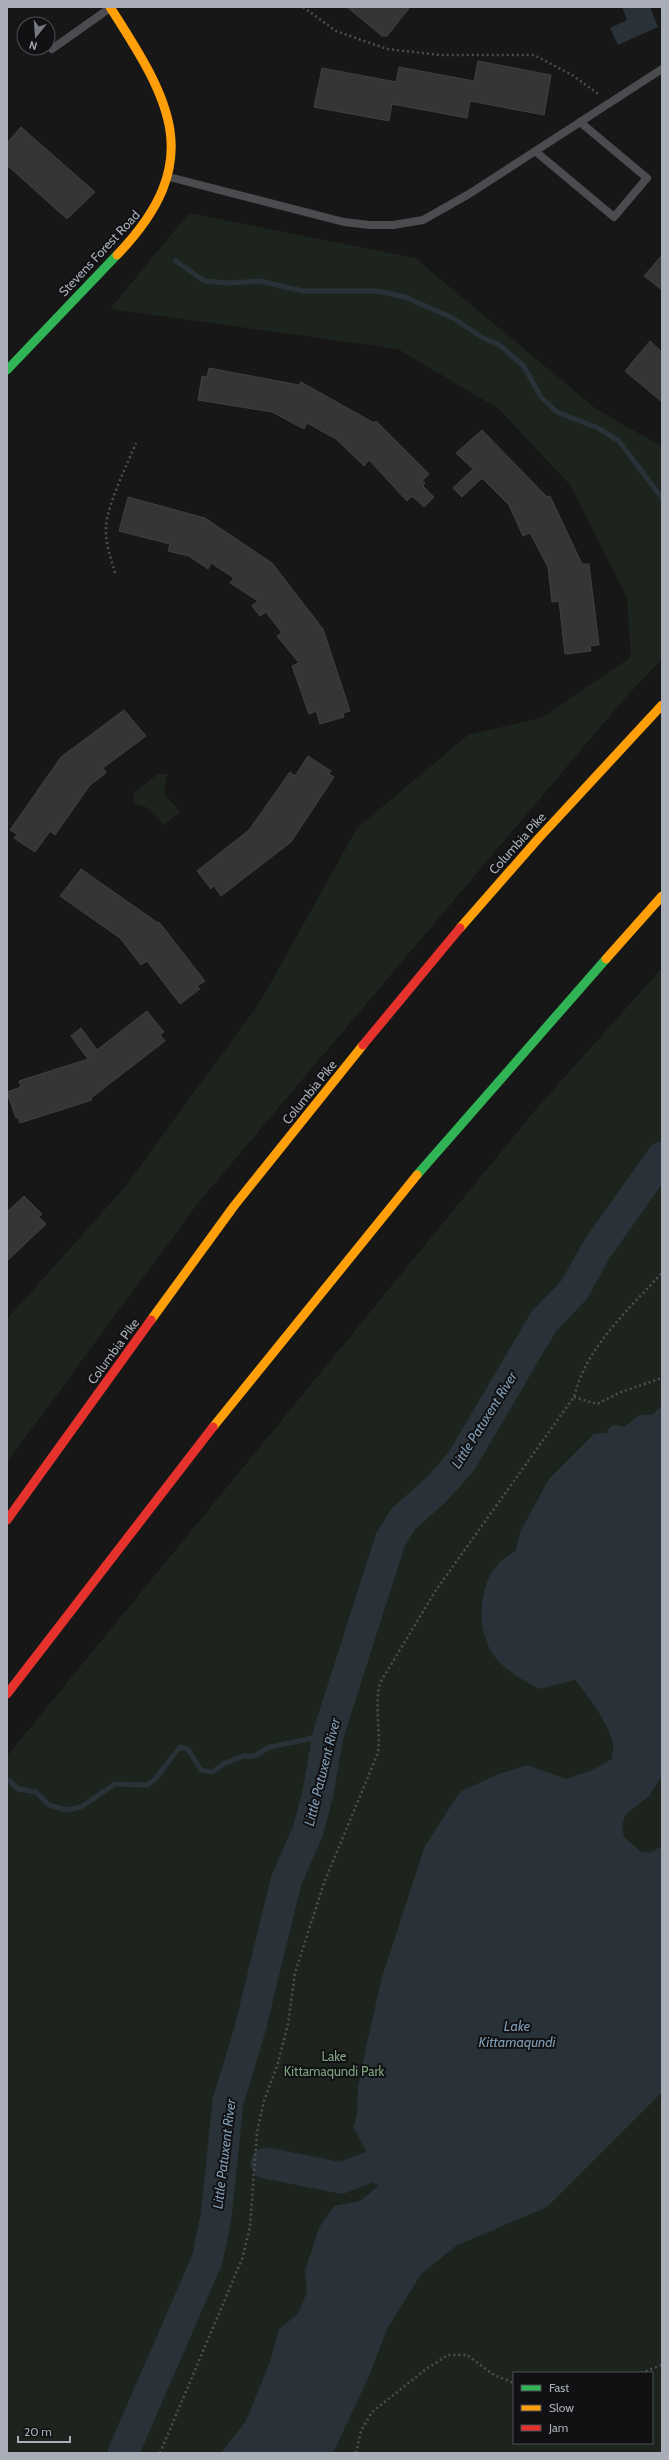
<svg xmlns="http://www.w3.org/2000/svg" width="669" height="2460" font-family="Cabin,sans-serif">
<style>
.green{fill:#1d241e;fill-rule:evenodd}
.water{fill:#2a3239}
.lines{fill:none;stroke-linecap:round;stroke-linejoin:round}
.stream{stroke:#2a3239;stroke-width:5}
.river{stroke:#2a3239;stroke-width:31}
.building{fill:#353536;stroke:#3f4043}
.path{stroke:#4d4e52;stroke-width:2.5;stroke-dasharray:2 3;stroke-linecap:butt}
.lane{stroke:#4b4c50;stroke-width:8}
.fast{stroke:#30b455;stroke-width:9}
.slow{stroke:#ff9f0a;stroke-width:9}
.jam{stroke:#e5322d;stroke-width:9}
.labels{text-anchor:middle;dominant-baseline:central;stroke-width:4;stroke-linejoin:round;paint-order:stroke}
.street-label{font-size:13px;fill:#a8adb8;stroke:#111113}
.park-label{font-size:13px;fill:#7fa381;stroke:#111113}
.water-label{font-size:14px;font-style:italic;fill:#7f9bb3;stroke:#111113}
</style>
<rect width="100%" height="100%" fill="#171717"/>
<g class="green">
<polygon points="189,213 415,258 595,408 662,447 662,659 624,699 198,1203 7,1462 7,1319 124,1188 260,1002 357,828 468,735 543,717 631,657 627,597 571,486 499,409 398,349 110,309"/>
<polygon points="158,774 167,774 164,793 180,812 164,825 146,807 135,804 133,794"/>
<path d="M662,968V2453H7V1756L537,1108ZM514,2373H652V2443H514Z"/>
</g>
<g class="water">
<polygon points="622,7 650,7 658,27 618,45 610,28 627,20"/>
<path d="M662,1406V1776L649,1796L625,1815L622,1826L624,1837L641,1852L650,1853L662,1846V2092L547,2207L456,2246L421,2274L387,2329L369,2376L333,2453H221L246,2421L271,2359L279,2329L298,2314L307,2292L305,2271L319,2228L334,2206L360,2201L393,2174L369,2156L353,2127L357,2116L358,2088L365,2052L382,1977L425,1846L460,1792L496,1775L527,1765L566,1779L590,1771L612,1759C612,1754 614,1747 613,1743C609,1724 587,1694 575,1680L539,1689C524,1681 506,1671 495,1657C476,1633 477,1586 499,1563C504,1558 511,1554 516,1550L520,1532L549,1479L594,1434L607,1433L609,1428L614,1425L624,1427L639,1415H652Z"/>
</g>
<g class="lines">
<g class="stream">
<polyline points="176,261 204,281 231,283 260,281 303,291 378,291 405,297 453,318 483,338 498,344 523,365 541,397 557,412 598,428 619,441 662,498"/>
<polyline points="9,1780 18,1789 36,1792 49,1805 66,1810 81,1807 115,1784 147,1785 155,1779 180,1747 188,1749 201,1770 212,1772 225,1763 244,1756 254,1756 270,1747 328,1735"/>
</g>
<g class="river">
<polyline points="266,2163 341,2178 372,2166 393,2174 413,2136"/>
<polyline points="123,2453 207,2260 216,2217 228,2102 250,2029 286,1881 308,1831 318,1793 328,1735 390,1541 403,1519 435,1491 461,1462 544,1321 574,1290 597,1249 662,1157"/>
</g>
</g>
<g class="building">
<polygon points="347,7 410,7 387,36 382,36"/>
<polygon points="478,61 551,75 544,115 470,101 467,118 392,104 389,121 314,107 322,68 396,82 399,67 474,81"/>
<polygon points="21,127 95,192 67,219 7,165 7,143"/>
<polygon points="662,255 662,290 644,276"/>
<polygon points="650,341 662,352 662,402 625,371"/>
<polygon points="209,368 299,385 301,382 374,423 376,421 429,474 422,481 425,483 423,486 434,497 424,507 412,496 407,501 369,460 364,466 336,439 307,423 304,429 272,412 198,400 202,376 207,377"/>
<polygon points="482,430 547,497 550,496 582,564 589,564 599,645 590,646 591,651 565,654 559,601 552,602 548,567 530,533 523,536 509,505 482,478 462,497 453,488 473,469 456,453"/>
<polygon points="128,497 205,518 272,563 323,629 350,711 343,713 344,717 320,724 316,711 309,714 292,666 299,663 277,636 282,633 266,612 260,616 252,606 258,601 230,583 234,578 211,563 208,569 189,556 168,551 170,544 119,531"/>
<polygon points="124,710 146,736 103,768 106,773 90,785 55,835 50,831 35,852 14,838 17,834 10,830 61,757"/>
<polygon points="308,756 331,771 329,774 334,777 291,842 221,896 214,886 211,889 197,871 249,830 290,772 295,776"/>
<polygon points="81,869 158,923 159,922 205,981 197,986 200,989 180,1004 147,961 141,965 120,938 60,896"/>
<polygon points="147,1011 164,1032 160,1035 165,1041 91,1098 92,1100 20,1123 18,1117 16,1118 7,1092 21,1087 19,1081 88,1059 71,1036 81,1028 97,1050"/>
<polygon points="24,1196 42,1214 39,1217 46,1224 7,1261 7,1212"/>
</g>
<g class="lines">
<g class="path">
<polyline points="303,7 336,31 387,49 440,55 534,55 572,75 600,95"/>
<path d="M115,573C111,558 105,543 106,527C107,505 127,465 136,443"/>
<polyline points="574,1397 597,1404 621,1392 662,1378"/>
<polyline points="641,2373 662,2365"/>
<path d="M160,2453L242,2259L250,2227L257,2132L264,2101L278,2063L288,2024L295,1973L324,1883L378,1753C381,1729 374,1706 380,1683L436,1590L574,1397C586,1347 629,1309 662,1273"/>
<polyline points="356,2453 361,2431 372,2412 426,2369 448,2355 467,2355 494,2375 514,2383"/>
</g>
<g class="lane">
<polyline points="52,49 110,8"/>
<polyline points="535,151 614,217 647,178 580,122"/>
<polyline points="169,177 344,222 369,225 393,225 423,220 469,194 662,69"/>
</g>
<g class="fast">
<polyline points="7,370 117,255"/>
<polyline points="417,1175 606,959"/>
</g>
<g class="slow">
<path d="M110,7C171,102 207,161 117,255"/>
<polyline points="460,928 538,839 662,705"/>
<polyline points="606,959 662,896"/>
<polyline points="151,1320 234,1206 363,1045"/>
<polyline points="213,1427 417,1175"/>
</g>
<g class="jam">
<polyline points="363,1045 460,928"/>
<polyline points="7,1520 151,1320"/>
<polyline points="7,1694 213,1427"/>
</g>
</g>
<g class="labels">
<g class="street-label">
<text transform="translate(99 253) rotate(-47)">Stevens Forest Road</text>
<text transform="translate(517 843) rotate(-48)">Columbia Pike</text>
<text transform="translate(309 1092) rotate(-51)">Columbia Pike</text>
<text transform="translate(113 1351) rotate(-54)">Columbia Pike</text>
</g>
<g class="park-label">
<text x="334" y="2056">Lake<tspan x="334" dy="15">Kittamaqundi Park</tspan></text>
</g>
<g class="water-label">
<text transform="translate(484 1420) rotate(-58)">Little Patuxent River</text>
<text transform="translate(322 1772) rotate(-76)">Little Patuxent River</text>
<text x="517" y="2026">Lake<tspan x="517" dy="16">Kittamaqundi</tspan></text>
<text transform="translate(224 2154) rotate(-83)">Little Patuxent River</text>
</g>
</g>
<rect width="669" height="2460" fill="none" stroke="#a8adb8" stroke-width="16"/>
<rect x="513" y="2372" width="140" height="72" fill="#111113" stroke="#4d4f55"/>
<rect x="521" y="2385" width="20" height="6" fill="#30b455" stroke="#4d4f55"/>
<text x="549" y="2392" font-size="12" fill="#a8adb8">Fast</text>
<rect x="521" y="2405" width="20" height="6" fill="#ff9f0a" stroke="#4d4f55"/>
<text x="549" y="2412" font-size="12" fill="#a8adb8">Slow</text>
<rect x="521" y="2425" width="20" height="6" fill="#e5322d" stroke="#4d4f55"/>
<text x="549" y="2432" font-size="12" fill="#a8adb8">Jam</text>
<g transform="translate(36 36) rotate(197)"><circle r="19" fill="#111113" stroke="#4d4f55"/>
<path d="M0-3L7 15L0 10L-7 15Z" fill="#757880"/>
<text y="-6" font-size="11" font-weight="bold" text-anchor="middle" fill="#a8adb8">N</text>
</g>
<path d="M18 2436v6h52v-6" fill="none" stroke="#a8adb8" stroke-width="2"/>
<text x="24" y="2436" font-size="12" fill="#a8adb8" stroke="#111113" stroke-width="3" paint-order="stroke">20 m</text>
</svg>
